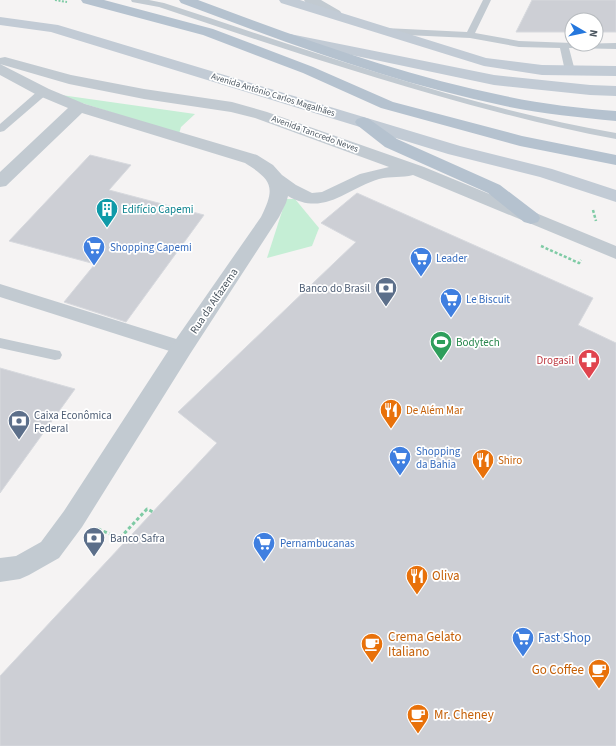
<svg xmlns="http://www.w3.org/2000/svg" width="616" height="746" font-family="'Source Sans 3',sans-serif">
<style>
.green{fill:#c5eed5}
.building{fill:#cdcfd5;stroke:#d7d9de}
.lines{fill:none;stroke-linecap:round;stroke-linejoin:round}
.path-far2{stroke:#7fcba5;stroke-width:2;stroke-dasharray:2 1.5;stroke-linecap:butt}
.path-far1{stroke:#7fcba5;stroke-width:2.5;stroke-dasharray:3 2;stroke-linecap:butt}
.path{stroke:#7fcba5;stroke-width:3;stroke-dasharray:3.5 2.5;stroke-linecap:butt}
.service{fill:#c2cad1;fill-rule:evenodd}
.pedestrian{fill:#c2cad1;fill-rule:evenodd}
.minor{fill:#c2cad1;fill-rule:evenodd}
.tertiary{fill:#c2cad1;fill-rule:evenodd}
.secondary{fill:#c2cbd5;fill-rule:evenodd}
.primary{fill:#b5c2cf;fill-rule:evenodd}
.labels{text-anchor:middle;dominant-baseline:central;stroke-width:3.5;stroke-linejoin:round;paint-order:stroke}
.far-street-label{font-size:9px;fill:#4b5660;stroke:#fff}
.culture-label{font-size:11px;fill:#0d838f;stroke:#fff;text-anchor:start}
.shop-label{font-size:11px;fill:#366cbe;stroke:#fff;text-anchor:start}
.service-label{font-size:11px;fill:#4e5e75;stroke:#fff;text-anchor:start}
.street-label{font-size:11px;fill:#4b5660;stroke:#fff}
.leisure-label{font-size:11px;fill:#27864d;stroke:#fff;text-anchor:start}
.health-label{font-size:11px;fill:#be3a42;stroke:#fff;text-anchor:end}
.food-label{font-size:11px;fill:#c56008;stroke:#fff;text-anchor:start}
.near-food-label{font-size:13px;fill:#c56008;stroke:#fff;text-anchor:start}
.near-shop-label{font-size:13px;fill:#366cbe;stroke:#fff;text-anchor:start}
</style>
<rect width="100%" height="100%" fill="#f5f3f3"/>
<g class="green">
<polygon points="54,94 195,114 181,127 179,134"/>
<polygon points="286,199 295,199 319,228 312,246 267,258"/>
</g>
<g class="building">
<polygon points="532,0 616,0 616,32 596,32 596,20 572,20 572,32 516,32"/>
<polygon points="90,155 131,165 109,190 204,215 126,322 64,302 95,264 9,241"/>
<polygon points="357,193 593,298 578,325 616,343 616,746 0,746 0,676 217,443 178,412 356,242 321,223"/>
<polygon points="0,368 75,389 0,493"/>
</g>
<g class="lines">
<polyline class="path-far2" points="55,0 67,2"/>
<g class="path-far1">
<polyline points="593,210 596,221"/>
<polyline points="541,246 579,263 581,260"/>
</g>
<polyline class="path" points="98,529 120,538 147,509 153,512"/>
<g class="service">
<path d="M131,0H149L164,3C311,51 463,106 616,133V139C577,132 539,123 501,113C385,83 272,45 159,7L132,2Z"/>
<polygon points="483,0 491,0 475,33 519,41 572,43 572,44 616,43 616,49 569,48 575,71 570,74 565,71 560,48 519,47 470,38 385,34 380,31 385,28 467,32"/>
<polygon points="43,89 48,92 47,94 4,131 0,132 0,124 39,90"/>
<polygon points="0,338 55,350 60,351 62,355 60,359 55,360 0,348"/>
</g>
<polygon class="pedestrian" points="0,284 189,343 192,348 189,353 182,355 0,297"/>
<path class="minor" d="M304,0H321L340,11L342,14L340,17C328,20 316,9 306,3Z"/>
<path class="tertiary" d="M5,57L71,75L144,89L232,102L267,112L424,167L616,246V259L413,175C402,178 391,176 379,179C346,189 324,217 288,196L286,203L279,217L190,354L82,527L59,558L29,575L20,579L0,582V558L16,556L41,542L64,511L174,342L261,217C276,187 272,180 245,163L82,113L6,186L0,187V172L68,108L37,95L0,75V64L49,89L85,104L257,155L273,165L282,175L296,185L312,193L322,192L360,174L389,167L255,118L231,112L144,99L69,84L0,64V58Z"/>
<g class="secondary">
<polygon points="279,0 300,0 486,58 542,65 616,66 616,76 542,75 484,66 281,3"/>
<polygon points="0,17 58,25 460,146 552,169 616,190 616,202 540,177 448,154 51,32 0,25"/>
<polygon points="290,34 494,75 590,85 616,86 616,96 590,95 494,85 285,41 283,38 285,35"/>
</g>
<g class="primary">
<polygon points="81,0 104,0 213,29 313,67 393,102 522,136 616,155 616,165 520,146 381,108 303,73 203,35 83,3"/>
<path d="M179,0H198C299,38 400,75 505,96C542,104 579,108 616,111V121C579,117 541,114 505,106C393,83 287,43 181,3Z"/>
<polygon points="363,117 369,119 397,139 500,185 538,214 540,218 538,222 531,224 524,222 488,193 385,147 357,125 355,122 357,119"/>
</g>
</g>
<defs>
<g id="building-pin" transform="scale(1.15)"><path d="M0 17L-7.5 6A9.5 9.5 0 1 1 7.5 6Z" fill="#0f9aa8" stroke="#fff"/><path d="M-4-6H4V6H1V3H-1V6H-4ZM-2.5-4.3h1.7v1.8h-1.7ZM.8-4.3h1.7v1.8H.8ZM-2.5-1h1.7V.8h-1.7ZM.8-1h1.7V.8H.8Z" fill="#fff"/></g>
<g id="supermarket-pin" transform="scale(1.15)"><path d="M0 17L-7.5 6A9.5 9.5 0 1 1 7.5 6Z" fill="#3f7fe0" stroke="#fff"/><path d="M-6-5.5h2.5l.6 2H6L4.5 2H-2.5L-4.4-4H-6ZM-1.5 3.2a1.3 1.3 0 1 0 .1 0ZM3 3.2a1.3 1.3 0 1 0 .1 0Z" fill="#fff"/></g>
<g id="bank-pin" transform="scale(1.15)"><path d="M0 17L-7.5 6A9.5 9.5 0 1 1 7.5 6Z" fill="#5c6f8a" stroke="#fff"/><path d="M-6-4H6V4H-6ZM0-2.3a2.3 2.3 0 1 0 0 4.6a2.3 2.3 0 1 0 0-4.6Z" fill="#fff"/></g>
<g id="stadium-pin" transform="scale(1.15)"><path d="M0 17L-7.5 6A9.5 9.5 0 1 1 7.5 6Z" fill="#2e9e5b" stroke="#fff"/><path d="M0-5a6.5 5 0 1 0 0 10a6.5 5 0 1 0 0-10ZM-3.5-1.8h7v3.6h-7Z" fill="#fff"/></g>
<g id="pharmacy-pin" transform="scale(1.15)"><path d="M0 17L-7.5 6A9.5 9.5 0 1 1 7.5 6Z" fill="#e0444e" stroke="#fff"/><path d="M-2-6h4v4h4v4h-4v4h-4v-4h-4v-4h4Z" fill="#fff"/></g>
<g id="restaurant-pin" transform="scale(1.15)"><path d="M0 17L-7.5 6A9.5 9.5 0 1 1 7.5 6Z" fill="#e8710a" stroke="#fff"/><path d="M-5-6h1v4h1v-4h1v4h1v-4h1v5L-1.5 .5V6h-2V.5L-5-1ZM5-6V6H3V1.5H1.5Q1.5-4 5-6Z" fill="#fff"/></g>
<g id="cafe-pin" transform="scale(1.15)"><path d="M0 17L-7.5 6A9.5 9.5 0 1 1 7.5 6Z" fill="#e8710a" stroke="#fff"/><path d="M-5.5-4.5H6V0H3Q3 3.5 0 3.5H-2.5Q-5.5 3.5-5.5 0ZM3-3.2v2h1.7v-2ZM-6 4.5H4V6H-6Z" fill="#fff"/></g>
</defs>
<g fill-rule="evenodd">
<use href="#building-pin" x="107" y="209"/>
<use href="#supermarket-pin" x="94" y="247"/>
<use href="#supermarket-pin" x="421" y="258"/>
<use href="#bank-pin" x="386" y="288"/>
<use href="#supermarket-pin" x="451" y="299"/>
<use href="#stadium-pin" x="441" y="342"/>
<use href="#pharmacy-pin" x="589" y="360"/>
<use href="#restaurant-pin" x="391" y="410"/>
<use href="#bank-pin" x="19" y="421"/>
<use href="#supermarket-pin" x="400" y="457"/>
<use href="#restaurant-pin" x="483" y="460"/>
<use href="#bank-pin" x="94" y="538"/>
<use href="#supermarket-pin" x="264" y="543"/>
<use href="#restaurant-pin" x="417" y="576"/>
<use href="#supermarket-pin" x="523" y="638"/>
<use href="#cafe-pin" x="372" y="644"/>
<use href="#cafe-pin" x="599" y="670"/>
<use href="#cafe-pin" x="418" y="715"/>
</g>
<g class="labels">
<g class="far-street-label">
<text transform="translate(273 95) rotate(17)">Avenida Antônio Carlos Magalhães</text>
<text transform="translate(315 134) rotate(20)">Avenida Tancredo Neves</text>
</g>
<g class="culture-label">
<text x="122" y="209">Edifício Capemi</text>
</g>
<g class="shop-label">
<text x="110" y="247">Shopping Capemi</text>
<text x="436" y="258">Leader</text>
<text x="466" y="299">Le Biscuit</text>
<text x="416" y="451">Shopping<tspan x="416" dy="13">da Bahia</tspan></text>
<text x="280" y="543">Pernambucanas</text>
</g>
<g class="service-label">
<text x="370" y="288" text-anchor="end">Banco do Brasil</text>
<text x="34" y="415">Caixa Econômica<tspan x="34" dy="13">Federal</tspan></text>
<text x="110" y="538">Banco Safra</text>
</g>
<g class="street-label">
<text transform="translate(214 301) rotate(-56)">Rua da Alfazema</text>
</g>
<g class="leisure-label">
<text x="456" y="342">Bodytech</text>
</g>
<g class="health-label">
<text x="574" y="360">Drogasil</text>
</g>
<g class="food-label">
<text x="406" y="410">De Além Mar</text>
<text x="498" y="460">Shiro</text>
</g>
<g class="near-food-label">
<text x="432" y="576">Oliva</text>
<text x="388" y="637">Crema Gelato<tspan x="388" dy="15">Italiano</tspan></text>
<text x="584" y="670" text-anchor="end">Go Coffee</text>
<text x="434" y="715">Mr. Cheney</text>
</g>
<g class="near-shop-label">
<text x="538" y="638">Fast Shop</text>
</g>
</g>
<g transform="translate(584 32) rotate(99)"><circle r="19" fill="#ffffff" stroke="#b7bbbf"/>
<path d="M0-3L7 15L0 10L-7 15Z" fill="#2577dd"/>
<text y="-6" font-size="11" font-weight="bold" text-anchor="middle" fill="#4b5660">N</text>
</g>
</svg>
